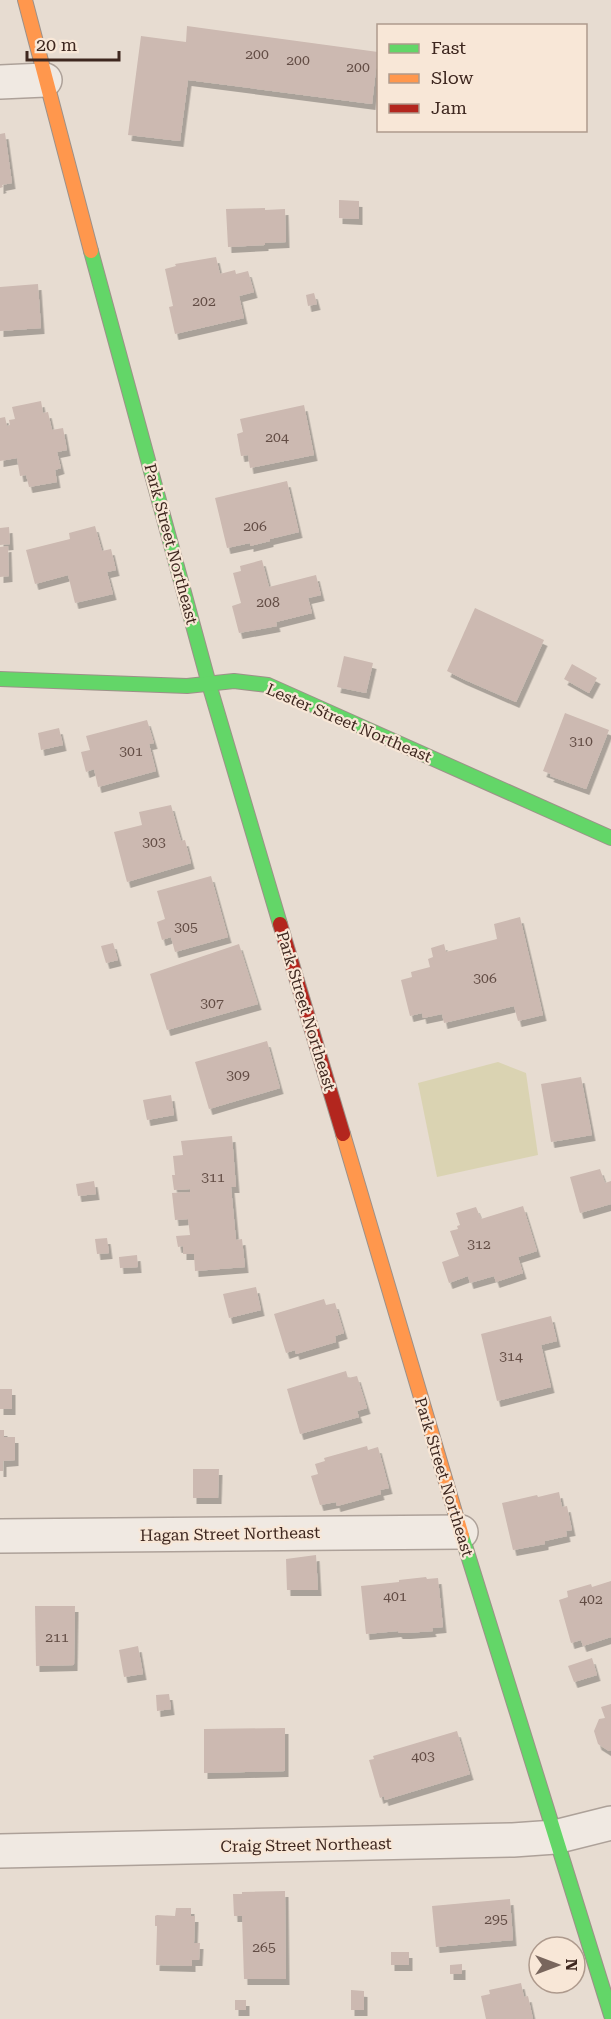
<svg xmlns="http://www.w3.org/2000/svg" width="611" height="2019" font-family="'Roboto Serif',serif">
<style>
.green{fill:#dad3b2}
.building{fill:#ccb9b1;filter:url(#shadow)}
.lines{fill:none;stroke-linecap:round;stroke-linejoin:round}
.street-casing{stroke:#ada199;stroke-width:36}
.fast-casing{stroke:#9d9189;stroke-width:16}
.slow-casing{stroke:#9d9189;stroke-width:16}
.jam-casing{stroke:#9d9189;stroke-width:16}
.street{stroke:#f0e9e2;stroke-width:33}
.fast{stroke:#63d668;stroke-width:14}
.slow{stroke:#ff974d;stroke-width:14}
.jam{stroke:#b3261e;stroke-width:14}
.labels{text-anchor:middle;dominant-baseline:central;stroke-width:4.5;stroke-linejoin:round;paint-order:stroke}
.number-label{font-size:14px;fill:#624c44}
.street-label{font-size:16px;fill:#3e271f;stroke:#f8e7d7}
</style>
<defs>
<filter id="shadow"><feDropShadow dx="3.5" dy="6" stdDeviation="0" flood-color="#0004"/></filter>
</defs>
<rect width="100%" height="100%" fill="#e7dcd1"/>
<polygon class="green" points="498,1062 526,1073 538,1155 437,1177 418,1083"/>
<g class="building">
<polygon points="187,26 378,52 372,104 188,80 180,141 128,135 141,36 186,42"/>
<polygon points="5,133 12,183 2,185 3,187 0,188 0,134"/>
<polygon points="339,200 359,201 359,219 339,218"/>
<polygon points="265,208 265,210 285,209 286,242 265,243 265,245 228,247 226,209"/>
<polygon points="216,257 220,274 235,270 236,274 248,271 254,292 239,296 244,318 175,334 169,307 173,306 165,269 176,266 175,264"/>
<polygon points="38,284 41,328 0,331 0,287"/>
<polygon points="314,293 317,304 308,306 306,295"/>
<polygon points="41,401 43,413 48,412 52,430 63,428 67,450 57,452 61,468 55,470 57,482 29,487 26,475 20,476 17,458 0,461 0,418 5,417 7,426 10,425 9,420 15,419 12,407"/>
<polygon points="304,405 314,455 250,468 248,455 241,456 237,434 243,432 240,419"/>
<polygon points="287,481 299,532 270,539 270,541 250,546 250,543 227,548 215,498"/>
<polygon points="95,526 102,551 111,549 116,570 107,572 113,594 75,603 68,575 35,584 26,550 70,539 69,533"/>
<polygon points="9,527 10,544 0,545 0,528"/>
<polygon points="8,546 9,576 0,577 0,547"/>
<polygon points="262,560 269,587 316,575 321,595 308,598 312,613 276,622 277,626 239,633 232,606 241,603 233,573 241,571 240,566"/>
<polygon points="475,608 544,640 516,702 463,679 447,671"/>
<polygon points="344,656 373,663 366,693 337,687"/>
<polygon points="572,664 597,678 589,693 564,679"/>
<polygon points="565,713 609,730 586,789 550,776 551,774 543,771"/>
<polygon points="147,720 154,743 149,744 156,771 98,787 94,769 86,772 81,752 90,750 86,736"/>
<polygon points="59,728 63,745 41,750 38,733"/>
<polygon points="171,805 181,841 185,840 191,863 127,882 114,832 142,825 139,812"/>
<polygon points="211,876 228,937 175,952 171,937 162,940 157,922 165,919 157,891"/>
<polygon points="520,917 543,1015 518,1021 514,1006 444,1023 442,1014 423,1018 422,1013 410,1016 401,980 412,977 411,972 430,967 428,959 433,957 431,948 444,944 446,952 497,939 494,924"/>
<polygon points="113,943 118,960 106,963 101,946"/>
<polygon points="239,944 258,1004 167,1030 150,974"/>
<polygon points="267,1041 280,1088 209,1109 195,1062"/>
<polygon points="581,1077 592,1135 551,1142 541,1084"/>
<polygon points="171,1095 174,1115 147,1120 143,1100"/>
<polygon points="232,1136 236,1187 231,1187 236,1240 242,1239 245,1267 195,1271 194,1254 183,1254 183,1246 178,1247 176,1236 190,1235 188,1219 175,1220 172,1193 190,1192 190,1189 174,1190 172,1175 175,1175 173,1156 183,1155 181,1141"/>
<polygon points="600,1169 605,1183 611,1181 611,1204 580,1213 570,1177"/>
<polygon points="94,1181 96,1194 78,1196 76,1184"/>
<polygon points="523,1206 537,1251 518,1257 523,1273 496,1282 494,1276 470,1283 468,1276 449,1283 442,1262 459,1256 450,1231 458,1229 457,1226 460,1225 456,1213 476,1207 481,1219"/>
<polygon points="107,1238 109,1253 97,1254 95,1239"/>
<polygon points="137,1255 138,1267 120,1268 119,1257"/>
<polygon points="256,1287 261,1310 229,1318 223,1294"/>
<polygon points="324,1299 326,1305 335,1303 344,1333 335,1336 336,1342 296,1354 295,1350 286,1353 274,1314"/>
<polygon points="551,1316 557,1341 541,1345 551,1387 497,1401 481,1334"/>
<polygon points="346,1371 348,1378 357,1376 367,1408 357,1411 359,1417 300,1434 287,1389"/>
<rect x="0" y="1389" width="12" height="20"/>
<polygon points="0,1430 4,1430 4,1437 15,1437 15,1460 3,1461 3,1471 0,1471"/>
<polygon points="367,1446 368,1450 378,1447 389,1488 380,1490 381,1494 337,1506 336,1502 320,1505 311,1476 318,1474 315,1464 325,1461 324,1458"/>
<polygon points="193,1469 219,1469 218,1498 193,1498"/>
<polygon points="559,1492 562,1507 567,1506 572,1530 566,1531 567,1536 545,1541 545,1544 513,1550 502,1503 537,1495 538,1497"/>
<polygon points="316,1555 318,1590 287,1590 286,1559"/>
<polygon points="426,1577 427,1579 438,1578 443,1627 432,1628 433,1631 407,1633 399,1633 398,1631 366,1634 361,1586 399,1582 399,1580"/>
<polygon points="611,1581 611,1637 583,1646 581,1640 571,1643 559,1600 568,1597 567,1591 591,1584 592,1587"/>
<polygon points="35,1606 75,1606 74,1665 36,1666"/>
<polygon points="138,1646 143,1674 124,1677 119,1650"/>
<polygon points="592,1658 597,1675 574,1682 568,1666"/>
<polygon points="169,1694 171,1709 157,1711 156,1695"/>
<polygon points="611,1704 611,1750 609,1751 598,1744 594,1731 599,1719 605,1718 601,1707"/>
<polygon points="285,1728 285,1771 204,1773 204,1729"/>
<polygon points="457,1731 470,1774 385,1800 384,1796 380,1798 369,1760 374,1759 373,1756"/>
<polygon points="285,1891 286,1979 244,1979 242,1916 234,1916 233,1894 242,1894 242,1892"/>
<polygon points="510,1899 513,1940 436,1947 432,1906"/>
<polygon points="176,1908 191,1908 191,1916 195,1916 194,1943 200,1943 199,1960 192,1960 192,1966 156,1965 157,1926 155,1926 155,1916 157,1915 175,1916"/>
<rect x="391" y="1952" width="18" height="13"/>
<polygon points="462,1964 462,1974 450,1974 450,1965"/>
<polygon points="521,1983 524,1997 528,1996 533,2019 486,2019 481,1996 490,1994 489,1990"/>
<polygon points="351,1990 364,1991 364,2010 351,2010"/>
<rect x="235" y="2000" width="11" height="10"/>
</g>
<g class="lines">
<g class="street-casing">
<g id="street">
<polyline points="0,82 45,80"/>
<polyline points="0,1536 461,1532"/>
<polyline points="0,1851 513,1840 555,1837 611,1823"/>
</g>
</g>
<g class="fast-casing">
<g id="fast">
<polyline points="91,251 209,684 280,924"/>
<polyline points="0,679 187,686 234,681 268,685 611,838"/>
<polyline points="462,1536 611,2015"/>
</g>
</g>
<g class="slow-casing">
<g id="slow">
<polyline points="25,0 91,251"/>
<polyline points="343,1134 462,1536"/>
</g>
</g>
<g class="jam-casing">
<polyline id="jam" points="280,924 343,1134"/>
</g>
<use href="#street" class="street"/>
<use href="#fast" class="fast"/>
<use href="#slow" class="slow"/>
<use href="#jam" class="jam"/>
</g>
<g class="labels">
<g class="number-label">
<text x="257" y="54">200</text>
<text x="298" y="60">200</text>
<text x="358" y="67">200</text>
<text x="204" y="301">202</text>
<text x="277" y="437">204</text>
<text x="255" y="526">206</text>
<text x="268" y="602">208</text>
<text x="581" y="741">310</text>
<text x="131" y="751">301</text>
<text x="154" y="842">303</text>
<text x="186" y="927">305</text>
<text x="485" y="978">306</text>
<text x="212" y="1003">307</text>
<text x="238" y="1075">309</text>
<text x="213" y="1177">311</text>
<text x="479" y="1244">312</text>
<text x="511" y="1356">314</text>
<text x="395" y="1596">401</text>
<text x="591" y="1599">402</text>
<text x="57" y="1637">211</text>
<text x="423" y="1756">403</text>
<text x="496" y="1919">295</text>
<text x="264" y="1947">265</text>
</g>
<g class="street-label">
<text transform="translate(171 544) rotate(75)">Park Street Northeast</text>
<text transform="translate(349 723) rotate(23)">Lester Street Northeast</text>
<text transform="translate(306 1011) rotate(73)">Park Street Northeast</text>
<text transform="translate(444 1477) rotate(73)">Park Street Northeast</text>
<text transform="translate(230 1534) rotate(-1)">Hagan Street Northeast</text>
<text transform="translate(306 1845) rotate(-1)">Craig Street Northeast</text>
</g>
</g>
<rect x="377" y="24" width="210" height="108" fill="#f8e7d7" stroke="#ae9a8d" stroke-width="1.5"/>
<rect x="389" y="44" width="30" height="9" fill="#63d668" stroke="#ae9a8d" stroke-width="1.5"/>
<text x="431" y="54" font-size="18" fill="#3e271f">Fast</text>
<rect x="389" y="74" width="30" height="9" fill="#ff974d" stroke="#ae9a8d" stroke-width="1.5"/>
<text x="431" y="84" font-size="18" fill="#3e271f">Slow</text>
<rect x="389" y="104" width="30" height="9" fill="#b3261e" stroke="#ae9a8d" stroke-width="1.5"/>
<text x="431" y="114" font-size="18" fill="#3e271f">Jam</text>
<g transform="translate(557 1965) rotate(90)"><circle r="28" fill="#f8e7d7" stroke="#ae9a8d" stroke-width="1.5"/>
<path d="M0-4.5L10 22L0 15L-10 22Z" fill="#79665d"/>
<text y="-9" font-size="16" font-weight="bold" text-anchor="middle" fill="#3e271f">N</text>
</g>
<path d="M27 51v9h92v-9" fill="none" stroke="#3e271f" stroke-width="3"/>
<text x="36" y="51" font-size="18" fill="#3e271f" stroke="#f8e7d7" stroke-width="4.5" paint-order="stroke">20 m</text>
</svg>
